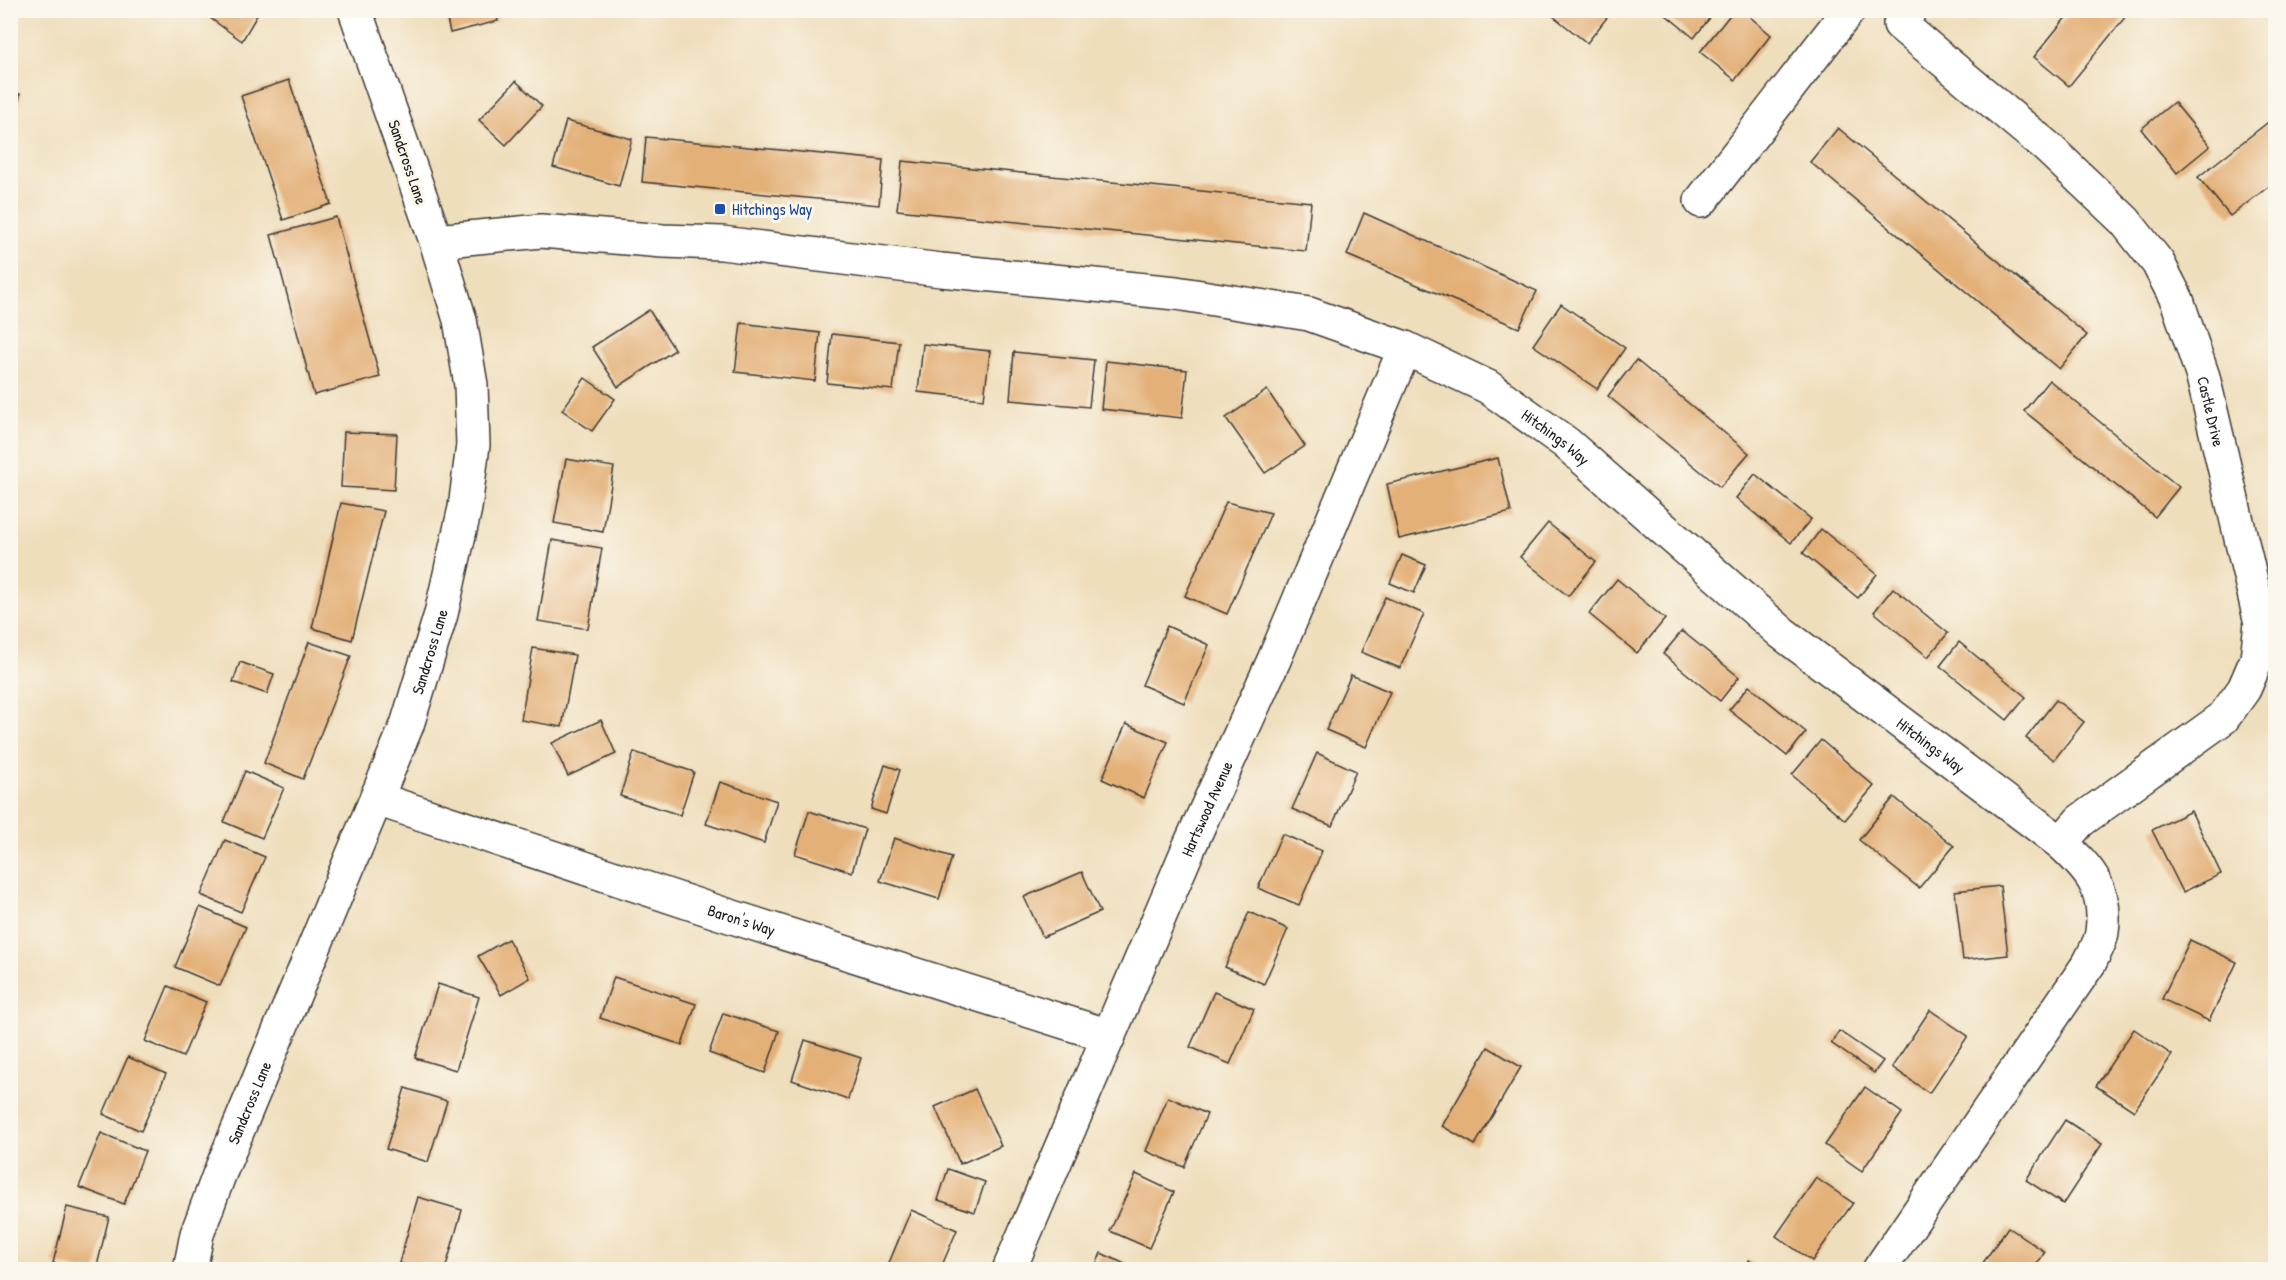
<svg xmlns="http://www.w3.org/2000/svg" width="2286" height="1280" font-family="'Patrick Hand',sans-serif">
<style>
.building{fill:#e3b078}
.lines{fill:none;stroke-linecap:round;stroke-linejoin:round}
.minor-casing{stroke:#3c3934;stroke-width:36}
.tertiary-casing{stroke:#3c3934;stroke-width:36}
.minor{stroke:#fff;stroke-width:33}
.tertiary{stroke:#fff;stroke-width:33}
.transit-dot{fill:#1a4fb4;stroke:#fbf7ec;stroke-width:2}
.labels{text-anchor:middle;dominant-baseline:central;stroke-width:6;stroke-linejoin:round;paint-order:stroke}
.street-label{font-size:16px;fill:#1c1c1c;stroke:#fbf7ec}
.transit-label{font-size:16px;fill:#164399;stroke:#fbf7ec;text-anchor:start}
</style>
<rect width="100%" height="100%" fill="#fbf7ec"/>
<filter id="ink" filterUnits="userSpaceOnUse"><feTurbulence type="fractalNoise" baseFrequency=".0167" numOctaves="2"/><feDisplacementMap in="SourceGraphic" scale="12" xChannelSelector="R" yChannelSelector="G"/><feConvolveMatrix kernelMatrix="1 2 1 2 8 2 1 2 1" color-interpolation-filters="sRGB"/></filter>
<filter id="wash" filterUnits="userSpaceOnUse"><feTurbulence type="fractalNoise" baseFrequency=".008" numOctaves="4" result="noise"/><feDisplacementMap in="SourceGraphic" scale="24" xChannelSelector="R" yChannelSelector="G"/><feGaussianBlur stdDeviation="1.35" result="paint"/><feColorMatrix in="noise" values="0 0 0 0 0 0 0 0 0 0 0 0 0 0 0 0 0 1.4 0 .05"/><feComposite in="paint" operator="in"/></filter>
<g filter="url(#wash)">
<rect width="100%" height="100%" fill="#efdebc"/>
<g id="blocks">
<g class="building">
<polygon points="199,10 260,10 242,41"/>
<polygon points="445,10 496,10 498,21 450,33"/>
<polygon points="1558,10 1613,10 1587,43 1553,16"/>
<polygon points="1660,10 1716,10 1694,38"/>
<polygon points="1734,10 1742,10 1771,35 1735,80 1700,52"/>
<polygon points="2072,10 2131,10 2069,86 2034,57"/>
<polygon points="289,80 331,204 283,220 241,96"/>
<polygon points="516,81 542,106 506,145 479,120"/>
<polygon points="10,93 20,94 15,135 10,134"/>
<polygon points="2174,102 2210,146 2177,173 2141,129"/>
<polygon points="2276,116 2276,181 2230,216 2198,177"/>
<polygon points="566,121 632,139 619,186 553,167"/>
<polygon points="1838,128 2087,335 2059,369 1810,162"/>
<polygon points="646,137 883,160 879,205 642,182"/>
<polygon points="902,161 1311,202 1306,251 897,210"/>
<polygon points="1364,213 1537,291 1519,328 1347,255"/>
<polygon points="336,217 380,377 314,395 271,235"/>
<polygon points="1561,304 1625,348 1597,389 1533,345"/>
<polygon points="649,310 675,350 618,387 592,347"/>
<polygon points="741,323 820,333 815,381 735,372"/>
<polygon points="832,334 899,342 893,390 827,383"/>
<polygon points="923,344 990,351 984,399 918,392"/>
<polygon points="1014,352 1094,360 1089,407 1010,400"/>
<polygon points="1636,360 1749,453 1720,487 1608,396"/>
<polygon points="1106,361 1187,370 1182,418 1101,409"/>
<polygon points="585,378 615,399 592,431 562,410"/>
<polygon points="2049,380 2179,487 2155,517 2024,411"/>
<polygon points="1267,390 1305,446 1265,473 1226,418"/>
<polygon points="344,432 397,434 394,490 341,487"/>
<polygon points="1498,458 1511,512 1399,539 1387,484"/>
<polygon points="566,459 614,467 603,532 554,523"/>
<polygon points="1755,474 1811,519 1791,543 1736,498"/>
<polygon points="1226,502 1271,513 1227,614 1185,596"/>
<polygon points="341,503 384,511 352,640 312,628"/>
<polygon points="1548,523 1596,562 1568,596 1520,557"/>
<polygon points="1821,529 1877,574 1858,598 1803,553"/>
<polygon points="552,540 602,548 588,629 538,621"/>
<polygon points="1402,555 1426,565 1414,593 1390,583"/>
<polygon points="1617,579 1665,619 1637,653 1589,614"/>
<polygon points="1893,588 1948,633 1928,657 1874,612"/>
<polygon points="1385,597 1424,614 1400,668 1361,652"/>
<polygon points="1167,626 1209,645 1184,703 1142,685"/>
<polygon points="1682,631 1739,677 1720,701 1663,654"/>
<polygon points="309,642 351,656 303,779 264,763"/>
<polygon points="1959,642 2026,697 2007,720 1940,666"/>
<polygon points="533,648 575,655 562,727 521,720"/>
<polygon points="240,662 274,674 267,694 233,682"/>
<polygon points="1351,675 1390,692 1366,747 1326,730"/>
<polygon points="1749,686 1806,732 1787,756 1729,710"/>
<polygon points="2056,700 2084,722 2054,760 2026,738"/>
<polygon points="601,720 616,754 568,776 552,743"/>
<polygon points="1126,724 1168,742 1144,798 1102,779"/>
<polygon points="1821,740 1874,786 1845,820 1792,775"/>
<polygon points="634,752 694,772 680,815 620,796"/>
<polygon points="1317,753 1356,771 1332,826 1292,809"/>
<polygon points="885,765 900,770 886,814 871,809"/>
<polygon points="245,771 284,788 262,838 224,822"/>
<polygon points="720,782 777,801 764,843 706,824"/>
<polygon points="1894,797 1954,846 1919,888 1859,840"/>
<polygon points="809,811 865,829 852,872 795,854"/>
<polygon points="2191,811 2221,874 2183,892 2152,830"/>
<polygon points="1282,834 1322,851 1299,905 1258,888"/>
<polygon points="894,838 952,857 939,899 880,881"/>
<polygon points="225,840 265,857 241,912 201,895"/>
<polygon points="1082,872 1100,912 1043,937 1024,897"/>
<polygon points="2000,886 2008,955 1963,960 1955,891"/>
<polygon points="200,907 246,927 220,986 175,967"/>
<polygon points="1249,912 1288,929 1264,984 1225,967"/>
<polygon points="508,939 530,978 501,995 478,956"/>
<polygon points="2190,940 2237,962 2209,1021 2162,999"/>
<polygon points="614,977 696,1004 682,1045 600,1018"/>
<polygon points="438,984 479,997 456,1070 415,1058"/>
<polygon points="168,986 206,1002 183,1057 145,1041"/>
<polygon points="1214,992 1254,1009 1230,1064 1190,1047"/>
<polygon points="1930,1010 1968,1036 1929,1093 1892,1067"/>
<polygon points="723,1013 779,1031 765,1073 709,1053"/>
<polygon points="2134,1029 2172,1055 2134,1111 2096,1086"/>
<polygon points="1839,1031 1883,1061 1874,1073 1831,1043"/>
<polygon points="805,1040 861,1058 848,1099 792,1080"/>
<polygon points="1488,1047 1521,1067 1475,1145 1442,1126"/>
<polygon points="128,1057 166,1074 141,1131 103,1114"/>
<polygon points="1865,1087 1902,1113 1862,1171 1825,1145"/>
<polygon points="405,1088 447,1101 428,1162 386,1149"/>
<polygon points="975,1089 1001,1146 960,1164 935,1107"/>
<polygon points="1168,1097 1207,1114 1184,1167 1146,1151"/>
<polygon points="2065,1120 2102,1144 2063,1204 2026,1180"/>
<polygon points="101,1133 145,1151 124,1204 79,1187"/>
<polygon points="948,1169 985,1182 975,1212 938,1200"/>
<polygon points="1136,1174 1174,1192 1149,1248 1110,1231"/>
<polygon points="1816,1178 1853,1203 1812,1261 1776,1236"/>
<polygon points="418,1197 462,1210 445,1270 421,1270 399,1263"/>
<polygon points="67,1207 109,1217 96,1270 81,1270 53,1263"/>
<polygon points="911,1210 957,1230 940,1270 886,1270"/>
<polygon points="2008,1227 2045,1252 2033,1270 1978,1270"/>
<polygon points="1101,1253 1138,1270 1094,1270"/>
<polygon points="1749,1260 1762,1270 1742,1270"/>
</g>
</g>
</g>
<g filter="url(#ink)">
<use href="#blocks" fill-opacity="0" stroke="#3c3934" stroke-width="1.5"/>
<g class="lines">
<g class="minor-casing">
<g id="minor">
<path id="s1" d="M1910,10L1900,24L2047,147L2125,221L2158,263L2177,300L2203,377L2261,623L2257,659L2244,689L2223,718L2080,821L2061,843"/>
<polyline points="1701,201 1849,10"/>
<path id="s2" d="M436,241L541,231L663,241L722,243L941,270L1176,293L1309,314L1405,348L1488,387L1566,443L1782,633L2061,843C2089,869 2108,889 2102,932C2101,942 2094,953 2090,962L1879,1270"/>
<path id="s3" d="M377,799L717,912L1109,1036"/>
<path id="s4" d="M1009,1270L1190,845L1274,660L1405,348"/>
</g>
</g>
<g class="tertiary-casing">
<g id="tertiary">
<path id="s5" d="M190,1270L197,1234L219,1175L407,725L441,614L465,508L473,445L471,385L460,320L436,241L355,10"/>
</g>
</g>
<use href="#minor" class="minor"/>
<use href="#tertiary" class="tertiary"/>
</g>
</g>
<rect class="transit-dot" x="714" y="203" width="12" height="12" rx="3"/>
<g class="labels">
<g class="street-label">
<text transform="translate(408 162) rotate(71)">Sandcross Lane</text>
<text stroke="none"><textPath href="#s1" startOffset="528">Castle Drive</textPath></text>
<text stroke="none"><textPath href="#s2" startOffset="1156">Hitchings Way</textPath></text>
<text stroke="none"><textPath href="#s5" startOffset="664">Sandcross Lane</textPath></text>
<text stroke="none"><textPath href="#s2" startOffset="1642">Hitchings Way</textPath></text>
<text stroke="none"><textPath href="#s4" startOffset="502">Hartswood Avenue</textPath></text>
<text stroke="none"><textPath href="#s3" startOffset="384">Baron's Way</textPath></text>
<text stroke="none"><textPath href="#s5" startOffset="178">Sandcross Lane</textPath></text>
</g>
<g class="transit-label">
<text x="732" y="209">Hitchings Way</text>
</g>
</g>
<rect width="2286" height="1280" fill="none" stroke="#fbf7ec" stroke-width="36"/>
</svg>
